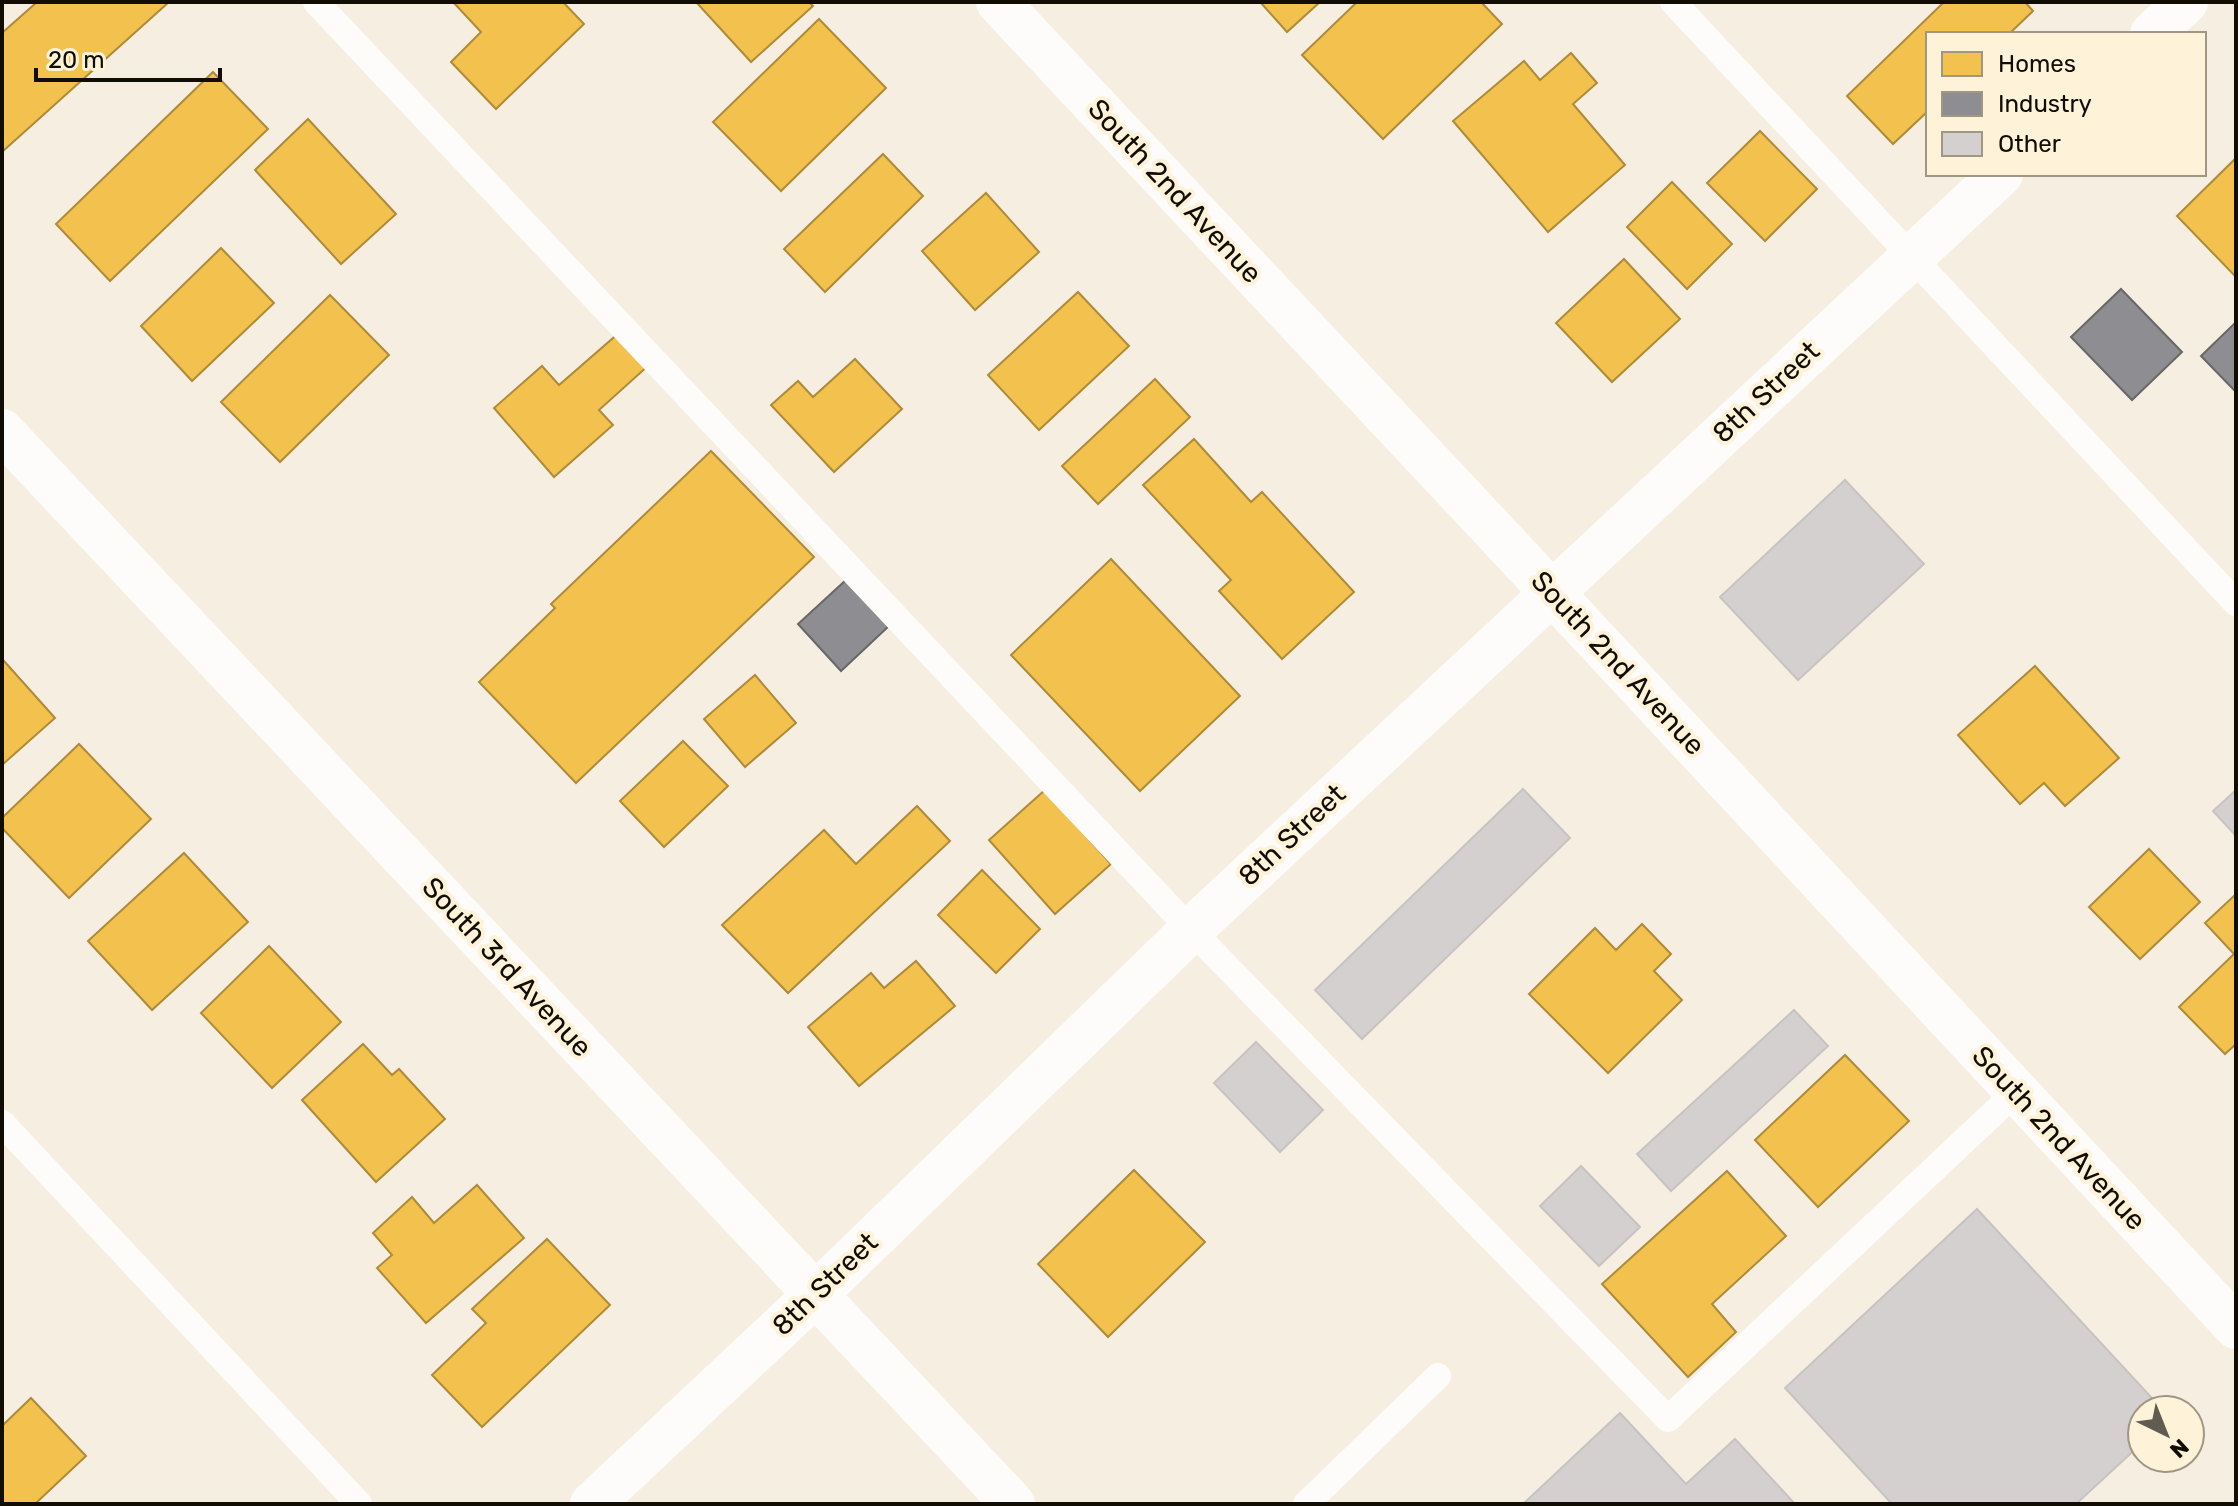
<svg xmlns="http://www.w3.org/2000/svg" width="2238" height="1506" font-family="Rubik,sans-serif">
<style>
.homes{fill:#f2c14e;stroke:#ae8b38;stroke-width:2}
.industry{fill:#8d8d92;stroke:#686768;stroke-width:2}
.building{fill:#d4d0d0;stroke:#c7c3c2;stroke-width:2}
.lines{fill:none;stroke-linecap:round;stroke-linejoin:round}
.service{stroke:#fefcfa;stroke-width:26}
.minor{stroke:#fefcfa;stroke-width:44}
.tertiary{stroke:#fefcfa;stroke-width:44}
.labels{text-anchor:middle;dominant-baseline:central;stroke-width:8;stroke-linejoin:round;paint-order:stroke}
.street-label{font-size:28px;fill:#110d05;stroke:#fef2d8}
</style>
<rect width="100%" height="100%" fill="#f6eee0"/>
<g class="homes">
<polygon points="37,2 169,2 2,152 2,33"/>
<polygon points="453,2 563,2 584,24 496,109 451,62 481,32"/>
<polygon points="696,2 809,2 813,6 751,62"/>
<polygon points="1260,2 1320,2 1287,32"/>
<polygon points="1357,2 1481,2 1502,24 1383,139 1302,55"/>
<polygon points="1944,2 2025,2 2033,11 2009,34 1928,34 1928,111 1893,144 1847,96"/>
<polygon points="819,19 886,88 781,191 713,122"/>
<polygon points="1571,53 1597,83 1573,104 1625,165 1548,232 1453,121 1524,61 1540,80"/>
<polygon points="213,72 268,129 110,281 56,224"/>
<polygon points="308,119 396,214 341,264 255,170"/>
<polygon points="1760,131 1817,189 1765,241 1707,183"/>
<polygon points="883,154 923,196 825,292 784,249"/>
<polygon points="2236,158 2236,277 2177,216"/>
<polygon points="1672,182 1732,244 1687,289 1627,227"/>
<polygon points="986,193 1039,252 975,310 922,251"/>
<polygon points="221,248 274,303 192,381 141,326"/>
<polygon points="1624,259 1680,319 1612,382 1556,323"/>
<polygon points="1078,292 1129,346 1039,430 988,375"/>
<polygon points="330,295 389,355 280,462 221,402"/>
<polygon points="620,332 649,365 599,410 613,425 554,477 494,408 542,366 559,385"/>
<polygon points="855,359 902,409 834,472 771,405 798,381 813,397"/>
<polygon points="1155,379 1190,417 1098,504 1062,466"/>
<polygon points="1194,439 1251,502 1262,492 1354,592 1282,659 1219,591 1231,580 1143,485"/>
<polygon points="711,451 814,557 576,783 479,682 555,608 551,604"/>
<polygon points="1111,559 1240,696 1140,791 1011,655"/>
<polygon points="4,661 55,718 2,765 2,663"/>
<polygon points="2035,666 2119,758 2065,806 2044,783 2020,804 1958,735"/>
<polygon points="755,675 796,723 745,767 704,719"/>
<polygon points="683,741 728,786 664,847 620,801"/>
<polygon points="79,744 151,819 69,898 2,828 2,818"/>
<polygon points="1045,790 1111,864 1055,914 989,840"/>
<polygon points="917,806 950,841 788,993 722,925 824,830 856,864"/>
<polygon points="2149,849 2200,902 2140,959 2089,907"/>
<polygon points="184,853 248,922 152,1010 88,941"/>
<polygon points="982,870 1040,929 996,973 938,915"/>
<polygon points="2236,894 2236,1044 2225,1054 2179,1007 2234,954 2205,923"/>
<polygon points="1642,924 1671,954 1654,971 1682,1000 1608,1073 1529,994 1595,928 1616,950"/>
<polygon points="269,946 341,1022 272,1088 201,1013"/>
<polygon points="916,961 955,1006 859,1086 808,1027 871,973 884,988"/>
<polygon points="363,1044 392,1075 399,1069 445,1119 376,1182 302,1100"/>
<polygon points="1845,1055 1909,1121 1818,1207 1755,1140"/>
<polygon points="1134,1170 1205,1242 1108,1337 1038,1264"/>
<polygon points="1727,1171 1786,1236 1712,1304 1736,1332 1688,1377 1602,1284"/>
<polygon points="477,1185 524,1238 426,1323 377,1268 392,1255 373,1233 412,1197 434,1223"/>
<polygon points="547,1239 610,1305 482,1427 432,1375 486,1323 472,1309"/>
<polygon points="31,1398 86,1456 35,1504 2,1504 2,1426"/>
</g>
<g class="industry">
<polygon points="2121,289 2182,352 2132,400 2071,337"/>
<polygon points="2236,322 2236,392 2201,356"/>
<polygon points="846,580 889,626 841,671 798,624"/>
</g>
<g class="building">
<polygon points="1845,480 1924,564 1798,680 1720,597"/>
<polygon points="1523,789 1570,838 1362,1039 1315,990"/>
<polygon points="2236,790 2236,836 2213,811"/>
<polygon points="1794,1010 1828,1046 1671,1191 1637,1154"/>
<polygon points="1256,1042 1323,1110 1280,1152 1214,1083"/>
<polygon points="1581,1166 1640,1227 1599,1266 1540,1206"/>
<polygon points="1977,1209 2163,1410 2142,1410 2142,1443 2076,1504 1892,1504 1785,1388"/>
<polygon points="1620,1413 1686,1484 1735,1439 1795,1504 1523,1504"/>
</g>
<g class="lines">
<g class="service">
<polyline points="316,2 1191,930 1668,1419 2016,1092"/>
<polyline points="1673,2 2236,603"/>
<polyline points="2,1123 359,1504"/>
<polyline points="1306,1504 1438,1376"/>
</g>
<g class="minor">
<polyline points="998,2 1499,536 2236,1327"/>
<polyline points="2,431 1013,1504"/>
</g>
<g class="tertiary">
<polyline points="2152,34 2186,2"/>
<polyline points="592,1504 815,1295 1191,930 2001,174"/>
</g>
</g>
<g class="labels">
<g class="street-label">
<text transform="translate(1175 191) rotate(47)">South 2nd Avenue</text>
<text transform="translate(1766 392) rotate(-43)">8th Street</text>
<text transform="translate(1618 663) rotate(47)">South 2nd Avenue</text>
<text transform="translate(1292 835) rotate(-43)">8th Street</text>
<text transform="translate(507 967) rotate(47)">South 3rd Avenue</text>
<text transform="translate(2059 1138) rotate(47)">South 2nd Avenue</text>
<text transform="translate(825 1284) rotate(-44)">8th Street</text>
</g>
</g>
<rect width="2238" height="1506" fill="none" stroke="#110d05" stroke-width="8"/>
<rect x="1926" y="32" width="280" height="144" fill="#fef2d8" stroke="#9f9684" stroke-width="2"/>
<rect x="1942" y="52" width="40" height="24" fill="#f2c14e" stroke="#9f9684" stroke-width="2"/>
<text x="1998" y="72" font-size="24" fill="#110d05">Homes</text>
<rect x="1942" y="92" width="40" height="24" fill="#8d8d92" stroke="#9f9684" stroke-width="2"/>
<text x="1998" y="112" font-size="24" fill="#110d05">Industry</text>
<rect x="1942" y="132" width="40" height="24" fill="#d4d0d0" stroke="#9f9684" stroke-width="2"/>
<text x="1998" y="152" font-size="24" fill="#110d05">Other</text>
<g transform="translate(2166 1434) rotate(137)"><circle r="38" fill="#fef2d8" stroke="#9f9684" stroke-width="2"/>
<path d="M0-6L14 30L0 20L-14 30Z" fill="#615c52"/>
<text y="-12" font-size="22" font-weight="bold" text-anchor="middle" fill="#110d05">N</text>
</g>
<path d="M36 68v12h184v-12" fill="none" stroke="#110d05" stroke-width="4"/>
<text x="48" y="68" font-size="24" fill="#110d05" stroke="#fef2d8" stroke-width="6" paint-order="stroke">20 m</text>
</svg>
